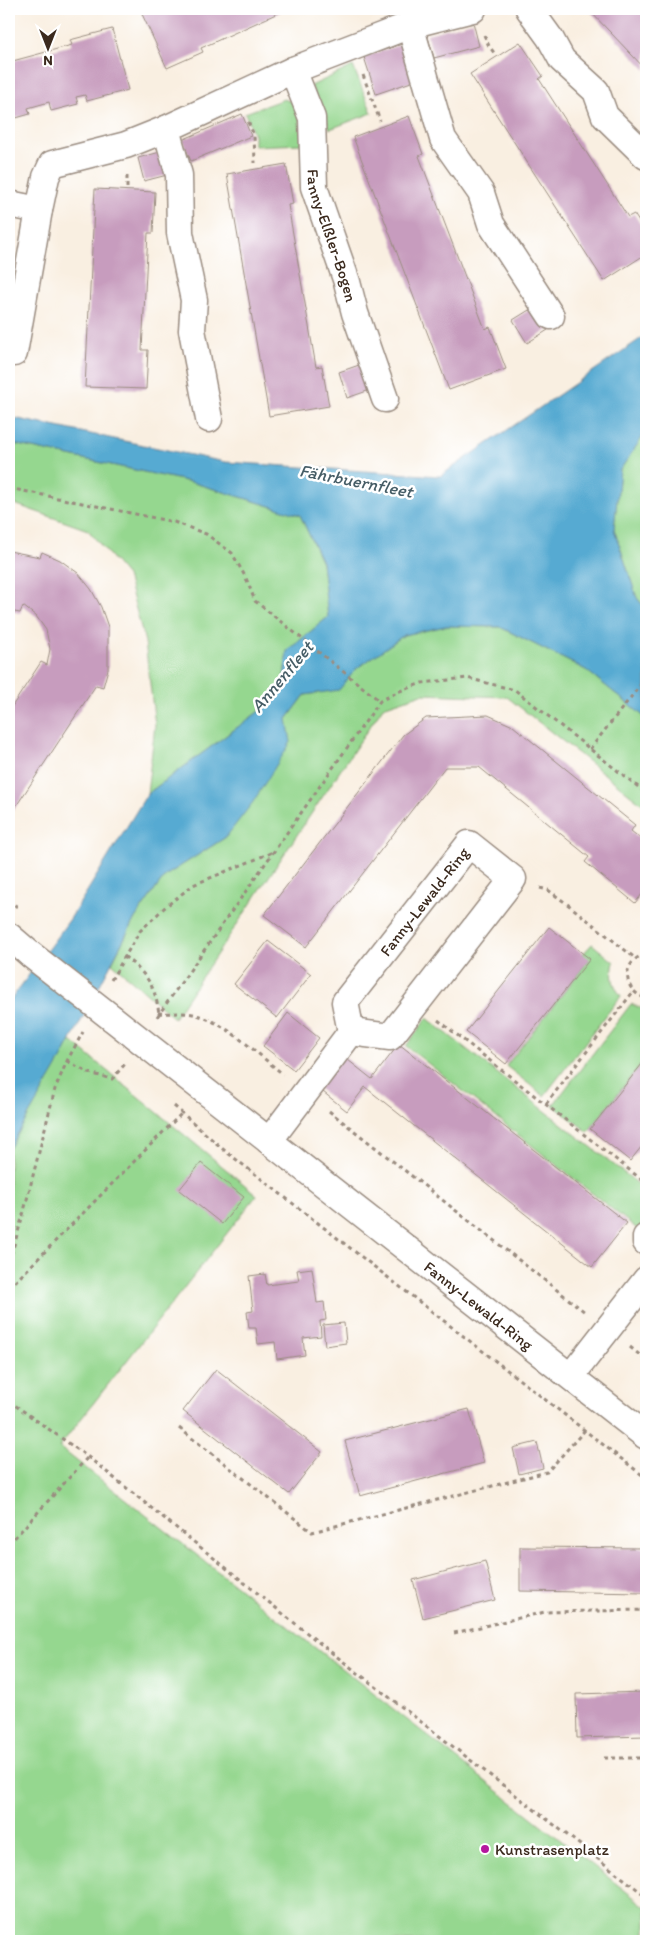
<svg xmlns="http://www.w3.org/2000/svg" width="655" height="1950" font-family="Itim,sans-serif">
<style>
.green{fill:#95d78f;stroke:#688056}
.water{fill:#57aad2;stroke:#496a78}
.building{fill:#c79cbe}
.lines{fill:none;stroke-linecap:round;stroke-linejoin:round}
.minor-casing{stroke:#9a8c80;stroke-width:29}
.path{stroke:#9a8c80;stroke-width:3;stroke-dasharray:4 4;stroke-linecap:butt}
.minor{stroke:#fff;stroke-width:26}
.minor-bridge-casing{stroke:#9a8c80;stroke-width:29;stroke-linecap:butt}
.minor-bridge{stroke:#fff;stroke-width:26}
.poi-dot{fill:#b5179e;stroke:#fff;stroke-width:2}
.labels{text-anchor:middle;dominant-baseline:central;stroke-width:5;stroke-linejoin:round;paint-order:stroke}
.street-label{font-size:16px;fill:#3b2a1e;stroke:#fff}
.poi-label{font-size:16px;fill:#3b2a1e;stroke:#fff;text-anchor:start}
.water-label{font-size:18px;font-style:italic;fill:#465d66;stroke:#fff}
</style>
<rect width="100%" height="100%" fill="#fff"/>
<filter id="ink" filterUnits="userSpaceOnUse"><feTurbulence type="fractalNoise" baseFrequency=".02" numOctaves="2"/><feDisplacementMap in="SourceGraphic" scale="10" xChannelSelector="R" yChannelSelector="G"/><feConvolveMatrix kernelMatrix="1 2 1 2 8 2 1 2 1" color-interpolation-filters="sRGB"/></filter>
<filter id="wash" filterUnits="userSpaceOnUse"><feTurbulence type="fractalNoise" baseFrequency=".0096" numOctaves="4" result="noise"/><feDisplacementMap in="SourceGraphic" scale="20" xChannelSelector="R" yChannelSelector="G"/><feGaussianBlur stdDeviation="1.12" result="paint"/><feColorMatrix in="noise" values="0 0 0 0 0 0 0 0 0 0 0 0 0 0 0 0 0 1.4 0 .05"/><feComposite in="paint" operator="in"/></filter>
<g filter="url(#wash)">
<rect width="100%" height="100%" fill="#f9efe1"/>
<g class="green">
<polygon points="353,66 372,113 330,129 311,86"/>
<polygon points="284,99 295,103 301,125 302,144 254,146 254,135 245,113"/>
<polygon points="646,432 646,609 637,598 614,529 620,470"/>
<polygon points="9,443 191,482 300,515 322,562 328,617 287,651 283,686 269,704 147,794 155,725 145,642 127,576 88,530 9,502"/>
<polygon points="446,626 500,627 586,670 646,718 646,807 507,697 422,694 383,707 174,1018 112,963 135,918 165,876 226,837 287,719 305,695 339,689 356,669 404,635"/>
<path d="M592,944L614,962C611,976 612,984 621,996L544,1096L506,1066L589,960L583,954Z"/>
<polygon points="631,1004 646,1010 646,1058 588,1132 553,1105"/>
<polygon points="427,1018 646,1190 646,1224 641,1232 406,1046"/>
<polygon points="71,1041 257,1195 59,1447 646,1907 646,1941 9,1941 9,1149"/>
</g>
<polygon class="water" points="646,335 646,432 620,470 614,529 637,598 646,609 646,718 586,670 500,627 446,626 404,635 356,669 339,690 305,695 287,719 291,742 253,802 226,837 165,876 135,918 57,1067 9,1149 9,1002 70,919 147,794 269,704 283,686 287,651 328,617 322,562 300,515 191,482 9,443 9,417 225,462 440,476"/>
<g id="blocks">
<g class="building">
<polygon points="153,9 287,9 201,48 203,52 167,68 142,14"/>
<polygon points="588,9 646,9 646,70 631,54"/>
<polygon points="473,22 479,46 434,58 427,34"/>
<polygon points="112,29 128,90 87,101 85,95 76,97 78,104 51,111 49,102 28,108 30,114 9,120 9,62 72,45 70,40"/>
<polygon points="408,42 420,79 376,94 364,57"/>
<polygon points="520,42 543,76 539,79 628,217 634,214 646,233 646,254 604,281 470,74"/>
<polygon points="242,114 251,136 191,161 182,140"/>
<polygon points="409,116 423,154 419,156 485,329 490,327 506,369 449,390 353,137"/>
<polygon points="164,151 171,174 144,181 138,158"/>
<polygon points="286,164 293,204 288,205 316,367 322,366 329,406 269,416 227,174"/>
<polygon points="95,189 155,192 153,233 148,233 142,350 148,350 146,389 85,387"/>
<polygon points="534,307 548,330 527,343 513,320"/>
<polygon points="362,364 370,390 347,398 339,372"/>
<polygon points="9,551 40,557 42,552 60,560 78,573 91,589 101,607 108,627 108,669 103,687 96,685 9,817 9,711 41,662 47,665 50,649 46,630 36,616 23,606 20,613 9,611"/>
<polygon points="488,715 513,726 635,825 631,831 646,843 646,889 635,903 585,862 589,857 479,767 445,767 306,947 264,915 403,735 426,718"/>
<polygon points="549,927 590,959 506,1064 466,1032"/>
<polygon points="268,941 311,974 277,1018 234,984"/>
<polygon points="288,1013 319,1038 294,1070 263,1046"/>
<polygon points="399,1044 627,1223 592,1267 365,1087 347,1111 318,1088 343,1056 372,1079"/>
<polygon points="646,1059 646,1141 630,1161 590,1129"/>
<polygon points="201,1163 244,1197 222,1224 179,1190"/>
<polygon points="312,1268 317,1303 324,1302 326,1320 320,1321 321,1336 303,1338 305,1355 277,1359 275,1342 258,1344 256,1328 249,1328 247,1312 253,1311 249,1276 265,1274 267,1285 299,1281 297,1270"/>
<polygon points="344,1323 346,1343 325,1346 323,1325"/>
<polygon points="216,1369 322,1452 289,1494 183,1411"/>
<polygon points="469,1409 484,1463 360,1496 345,1441"/>
<polygon points="537,1442 543,1468 519,1474 513,1448"/>
<polygon points="520,1547 646,1548 646,1593 520,1591"/>
<polygon points="485,1561 495,1600 423,1618 413,1580"/>
<polygon points="645,1692 645,1736 577,1738 576,1694"/>
</g>
</g>
</g>
<g filter="url(#ink)">
<use href="#blocks" fill-opacity="0" stroke="#9a8c80" stroke-width="1"/>
<g class="lines">
<g class="minor-casing">
<g id="minor">
<polyline points="529,9 550,38 562,60 596,91 605,116 646,156"/>
<polyline points="410,25 443,139 481,193 491,224 551,316"/>
<path id="s1" d="M293,70L312,118L314,187L347,282L355,313L385,399"/>
<polyline points="166,129 179,175 180,233 194,300 192,330 209,419"/>
<polyline points="9,204 39,210 46,177 52,164 126,145 166,129 293,70 410,25 473,9"/>
<polyline points="14,353 39,210"/>
<polyline points="9,936 30,954"/>
<path id="s2" d="M112,1018L646,1436"/>
<path id="s3" d="M269,1141L351,1032L345,1002L469,844L513,879L390,1037L351,1032"/>
<polyline points="646,1237 646,1242"/>
<polyline points="571,1376 646,1280"/>
</g>
</g>
<g class="path">
<polyline points="9,10 20,9"/>
<polyline points="484,35 489,46 495,54"/>
<polyline points="363,75 380,121"/>
<polyline points="248,122 254,135 255,163"/>
<polyline points="127,188 127,173"/>
<polyline points="9,488 174,522 206,534 232,553 246,578 255,601 380,701"/>
<polyline points="590,749 646,678"/>
<polyline points="540,888 548,890 570,906 635,958"/>
<polyline points="9,899 17,907"/>
<path d="M646,954C622,960 621,991 646,998"/>
<path d="M124,956C147,976 154,982 159,1013"/>
<polyline points="111,980 140,931 164,908 193,885 273,852"/>
<path d="M158,1013C170,1014 182,1012 193,1014C226,1022 256,1053 283,1074"/>
<polyline points="157,1017 380,701 397,692 422,683 467,678 515,690 646,793"/>
<polyline points="438,1020 646,1183"/>
<polyline points="67,1061 89,1073 112,1079 125,1064"/>
<polyline points="546,1104 633,992"/>
<polyline points="174,1106 224,1150 646,1478"/>
<polyline points="329,1111 585,1312"/>
<polyline points="9,1262 23,1215 55,1089 67,1061 83,1032"/>
<polyline points="9,1288 182,1113"/>
<polyline points="630,1347 646,1360"/>
<polyline points="9,1401 88,1457 327,1649 646,1896"/>
<polyline points="179,1428 312,1532 547,1472 585,1430"/>
<polyline points="9,1544 88,1457"/>
<polyline points="454,1633 545,1612 646,1610"/>
<polyline points="604,1758 646,1758"/>
</g>
<use href="#minor" class="minor"/>
<g class="minor-bridge-casing">
<polyline id="minor-bridge" points="30,954 112,1018"/>
</g>
<use href="#minor-bridge" class="minor-bridge"/>
</g>
</g>
<circle class="poi-dot" cx="485" cy="1849" r="5"/>
<g class="labels">
<g class="street-label">
<text stroke="none"><textPath href="#s1" startOffset="172">Fanny-Elßler-Bogen</textPath></text>
<text stroke="none"><textPath href="#s3" startOffset="295">Fanny-Lewald-Ring</textPath></text>
<text stroke="none"><textPath href="#s2" startOffset="466">Fanny-Lewald-Ring</textPath></text>
</g>
<g class="poi-label">
<text x="495" y="1849">Kunstrasenplatz</text>
</g>
<g class="water-label">
<text transform="translate(356 481) rotate(11)">Fährbuernfleet</text>
<text transform="translate(282 677) rotate(-50)">Annenfleet</text>
</g>
</g>
<rect width="655" height="1950" fill="none" stroke="#fff" stroke-width="30"/>
<g transform="translate(48 48) rotate(180)" stroke="#ffffff" stroke-width="4" paint-order="stroke">
<path d="M0-4L9 19L0 12L-9 19Z" fill="#3b2a1e"/>
<text y="-8" font-size="14" font-weight="bold" text-anchor="middle" fill="#3b2a1e">N</text>
</g>
</svg>
